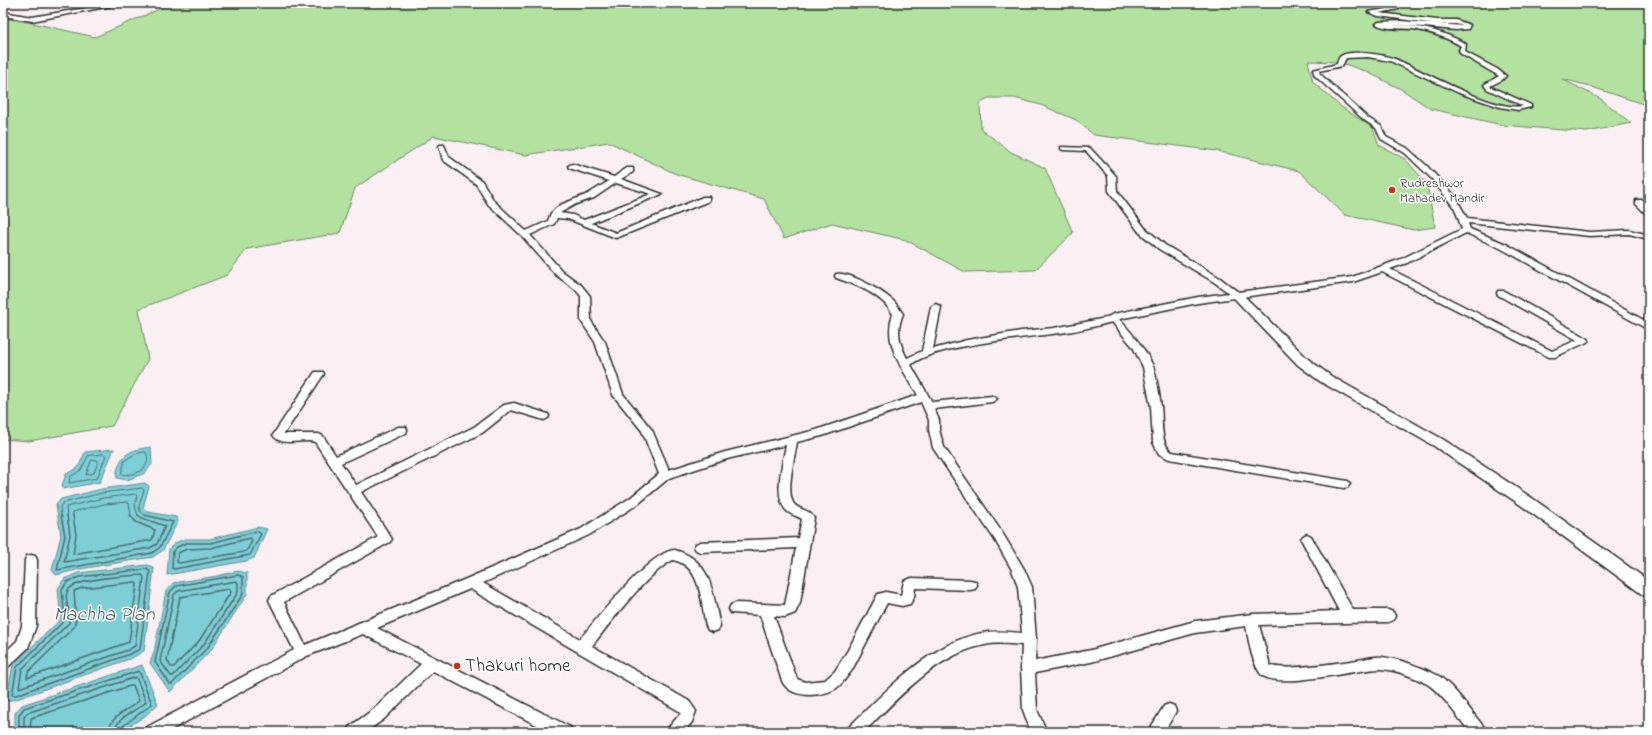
<svg xmlns="http://www.w3.org/2000/svg" width="1652" height="735" font-family="'Indie Flower',sans-serif">
<style>
.green{fill:#b3e1a0;stroke:#6f8666}
.water{fill:#7dced7;stroke:#5c8d92}
.lines{fill:none;stroke-linecap:round;stroke-linejoin:round}
.shore-far1{stroke:#4c6c70;stroke-width:1}
.shore{stroke:#4c6c70;stroke-width:1.5}
.minor-casing{stroke:#2b2b2b;stroke-width:3}
.tertiary-casing{stroke:#2b2b2b;stroke-width:3}
.minor{fill:#fff;fill-rule:evenodd}
.tertiary{fill:#fff;fill-rule:evenodd}
.poi-dot{fill:#c8321e;stroke:#fff;stroke-width:1.5}
.labels{text-anchor:middle;dominant-baseline:central;stroke-width:3;stroke-linejoin:round;paint-order:stroke}
.far-poi-label{font-size:13px;fill:#2b2b2b;stroke:#fff;text-anchor:start}
.near-poi-label{font-size:19px;fill:#2b2b2b;stroke:#fff;text-anchor:start}
.near-water-label{font-size:20px;font-style:italic;fill:#445c5f;stroke:#fff}
</style>
<rect width="100%" height="100%" fill="#faeff3"/>
<filter id="ink" filterUnits="userSpaceOnUse"><feTurbulence type="fractalNoise" baseFrequency=".025" numOctaves="2"/><feDisplacementMap in="SourceGraphic" scale="8" xChannelSelector="R" yChannelSelector="G"/><feConvolveMatrix kernelMatrix="1 2 1 2 8 2 1 2 1" color-interpolation-filters="sRGB"/></filter>
<g filter="url(#ink)">
<polygon class="green" points="173,3 1649,3 1649,106 1586,85 1562,79 1601,99 1631,123 1587,132 1502,125 1431,109 1401,89 1365,71 1339,62 1308,61 1313,82 1340,106 1373,128 1379,145 1405,159 1427,184 1435,227 1414,230 1345,215 1299,171 1217,151 1094,135 1076,120 1041,105 1014,98 988,98 980,104 981,129 1011,152 1045,168 1073,233 1035,270 965,272 906,240 832,223 784,239 764,199 676,174 609,142 525,155 434,136 355,188 340,233 247,249 227,275 139,309 148,359 112,426 29,441 3,439 3,18 28,22 95,37"/>
<g class="water">
<path d="M151,447L152,464L145,473L127,480L117,478C116,473 117,470 119,465C124,451 137,449 151,447Z"/>
<polygon points="114,449 100,482 63,489 62,486 66,474 78,468 85,452"/>
<polygon points="145,483 149,486 143,508 148,512 176,517 178,521 163,550 153,557 80,569 56,575 52,570 61,536 56,505 61,499 102,489"/>
<polygon points="258,527 267,529 254,558 246,561 167,575 169,549 175,543 185,539 210,539"/>
<polygon points="148,565 154,568 144,651 132,658 17,699 6,701 13,665 61,619 58,589 64,579 78,573"/>
<polygon points="238,571 247,573 247,594 211,650 170,692 150,663 154,652 166,591 173,583 217,576"/>
<polygon points="142,665 158,704 145,716 120,732 15,732 15,713 22,705"/>
</g>
<g class="lines">
<g class="shore-far1">
<path d="M145,452L147,453C147,456 148,460 147,463C144,473 130,476 121,474L125,460L135,454Z"/>
<polygon points="104,454 106,456 97,478 69,483 70,477 81,470 88,456"/>
<polygon points="96,460 98,462 94,473 86,475 91,461"/>
<polyline points="61,516 60,507 63,503 102,493 142,488 144,490 139,506 140,511 146,516"/>
<polyline points="67,516 66,507 103,498 135,494 137,496 135,505 138,516"/>
<polyline points="73,516 73,512 104,504 127,502 129,503 131,516"/>
</g>
<g class="shore">
<polyline points="61,515 65,536 57,570 152,553 160,547 173,522 145,515"/>
<polyline points="67,515 70,535 64,562 150,548 157,544 165,526 142,518 138,515"/>
<polyline points="73,515 76,535 73,554 152,540 155,530 136,522 130,515"/>
<polygon points="257,531 261,534 250,555 174,569 172,568 173,551 177,547 186,543 211,543"/>
<polygon points="250,538 252,541 247,550 244,552 179,563 177,562 178,553 187,549 211,548"/>
<polygon points="147,569 150,572 140,649 130,654 16,695 12,695 17,667 65,620 62,590 67,582 79,577"/>
<path d="M142,575L144,577L135,646L128,650L19,688L22,669L69,623C71,613 64,601 67,592C72,578 128,576 142,575Z"/>
<polygon points="238,575 243,577 243,594 208,647 172,684 170,684 155,662 170,592 176,586"/>
<polygon points="236,581 238,583 238,592 204,644 173,676 171,676 160,661 174,595 178,591"/>
<polygon points="135,582 137,584 129,642 27,678 28,672 74,627 76,619 74,591 82,588"/>
<polygon points="229,589 231,592 199,641 174,667 171,667 167,660 180,597"/>
<polyline points="19,732 19,715 24,708 139,671 152,704 123,726 119,732"/>
<path d="M24,732V717L27,713L136,677L146,702C136,711 117,717 114,732"/>
<path d="M30,732L31,718L133,685L139,701C127,711 111,715 108,732"/>
</g>
<g class="minor-casing">
<g id="minor">
<polygon points="116,3 127,3 32,21 3,16 3,12 32,17"/>
<path d="M1384,3L1396,5L1399,9L1379,13L1437,20H1456L1470,25L1468,29L1456,30L1401,25H1395C1420,26 1444,31 1466,44L1465,52L1497,69L1506,76L1502,80L1490,86L1491,87L1531,105V107L1518,110L1500,107L1459,93L1390,61L1368,57L1346,58L1342,66L1319,71L1320,74L1368,118L1381,126L1386,137L1407,148L1427,166L1455,196L1467,218L1590,232L1629,230L1649,235V239L1629,234L1590,236L1468,223L1470,229L1506,244L1649,323V330L1500,248L1466,233L1407,263L1390,269L1552,351L1577,340L1498,295L1497,293L1498,291H1504L1587,338L1589,340L1587,342L1555,357H1549L1382,272L1353,282L1198,303L1119,319C1132,333 1145,348 1153,366C1157,378 1159,393 1161,406C1163,419 1159,443 1172,452L1348,481L1350,484L1348,487L1344,488L1169,459L1159,454L1153,442L1151,407L1143,367L1133,347L1112,322C1093,327 1072,332 1052,334C1023,338 931,346 911,365L932,402L992,396L997,399L992,402L934,409L939,420V430L944,447L1003,534L1024,569L1032,587L1036,639L1035,661L1091,650L1195,621L1253,614L1339,611L1301,539L1303,536L1307,534L1311,536L1353,610H1388L1393,612L1395,616L1393,620L1388,622L1259,625L1270,665C1280,672 1343,662 1358,660C1365,659 1374,656 1382,657C1400,659 1421,667 1437,675C1452,683 1473,714 1484,727L1487,732H1470C1459,719 1441,692 1427,684C1415,677 1396,670 1381,669C1359,668 1274,692 1260,673C1251,660 1249,641 1246,626L1195,633L1091,662L1035,673L1037,710L1047,732H1031L1023,710L1021,668L1022,645C1010,644 997,642 985,645C938,653 897,699 864,732H846L849,727C886,691 933,639 988,632C999,631 1011,632 1022,633L1018,587L1012,570L995,540L933,448L929,430V420L921,402L822,436L797,442C795,456 785,493 794,504C800,511 808,508 814,518L800,603L795,613L785,617L774,616L797,679L805,682L825,680L835,671L848,650L878,594L886,592L901,595L904,581L912,578L970,580L975,581L977,585L975,589L970,590L915,588L914,597L910,604L902,606L887,603L852,670C847,676 842,685 835,689C820,697 790,699 782,681L760,615L731,613L729,609L731,605L736,603L785,605L796,548L700,552L696,550L694,547L696,544L700,542L798,538L802,519C797,516 792,515 788,512C772,499 783,462 786,445L727,459L669,478L638,504L589,535L483,583L580,639C596,620 651,550 675,550C713,561 712,593 720,626L718,630L713,632L708,630L706,626C701,603 702,566 673,560C647,573 611,622 592,646L689,701L696,711L692,722L684,732H666L669,727L681,713L679,711L470,589L377,628L570,727L573,732H550L433,671L384,719L366,732H346L349,727L374,709L421,664L363,634L307,656L167,732H144L147,727L294,650L269,600L271,596L378,537L315,442C303,438 281,448 273,435L315,372H323L324,374L284,434H319L323,436L336,456L398,427H406L407,430L406,433L341,463L356,485L474,427L504,405L514,403L548,414L549,416L548,418L544,420L511,410L482,433L361,492L392,539L390,542L284,602L305,645L466,579L581,529L630,498L659,474L642,431L613,395L595,342L581,321V296L575,289L556,275L522,236L488,204L476,184L443,160L439,146L440,145H444L449,157L482,181L494,201L526,231L548,221L551,213L560,205L588,194L609,181L569,168L568,166L572,164L614,177L627,168H633V172L621,179L662,194L591,223L616,233L703,197H709V201L616,238L568,219L557,218L554,224L530,235L562,271L581,285L590,296L591,321L605,342L623,394L652,430L669,470L725,452L816,430L918,395C904,371 882,344 893,314C881,294 857,285 836,278L835,276L836,274C848,271 881,290 891,299C896,303 899,308 903,314C896,330 899,343 907,358L922,351L931,307L936,304L941,307L933,349L967,340L1021,331L1054,328L1106,318L1113,314L1198,297L1229,293L1214,282L1159,249L1139,232L1109,191L1108,176L1086,151L1063,150L1061,149V147L1090,148L1116,176L1117,191L1145,228L1165,245L1220,278L1238,292L1352,277L1401,259L1462,229L1455,209L1432,179L1405,153L1381,139L1376,128L1364,120L1315,76L1313,70L1337,64C1338,61 1338,58 1341,56C1350,49 1385,55 1395,59C1424,71 1494,112 1523,106L1487,89L1484,85L1485,84L1499,76L1461,54L1459,50L1461,46C1446,37 1430,32 1413,29C1402,28 1386,30 1376,24L1379,22L1401,21L1464,26L1456,24H1437L1378,16L1368,12L1393,8ZM616,183L651,194L584,220L573,215L560,213L576,204L594,198Z"/>
<polygon points="1636,200 1649,200 1649,204 1646,204 1649,208 1649,214 1646,214 1636,204"/>
<polygon points="31,555 35,556 37,560 36,626 28,648 8,667 3,669 3,654 17,641 22,626 25,560 27,556"/>
<polygon points="1169,704 1174,706 1176,711 1164,732 1148,732 1164,706"/>
</g>
</g>
<g class="tertiary-casing">
<polygon id="tertiary" points="1237,291 1241,293 1308,359 1331,376 1444,440 1532,498 1649,581 1649,597 1643,595 1522,506 1434,446 1321,382 1298,365 1233,297 1231,295 1233,293"/>
</g>
<use href="#minor" class="minor"/>
<use href="#tertiary" class="tertiary"/>
</g>
</g>
<g class="poi-dot">
<circle cx="1392" cy="190" r="4"/>
<circle cx="457" cy="666" r="4"/>
</g>
<g class="labels">
<g class="far-poi-label">
<text x="1400" y="183">Rudreshwor<tspan x="1400" dy="15">Mahadev Mandir</tspan></text>
</g>
<g class="near-poi-label">
<text x="465" y="666">Thakuri home</text>
</g>
<g class="near-water-label">
<text x="104" y="615">Machha Plan</text>
</g>
</g>
<rect width="1652" height="735" fill="none" stroke="#fff" stroke-width="16"/>
<rect x="8" y="8" width="1636" height="719" fill="none" stroke="#2b2b2b" stroke-width="1.5" filter="url(#ink)"/>
</svg>
